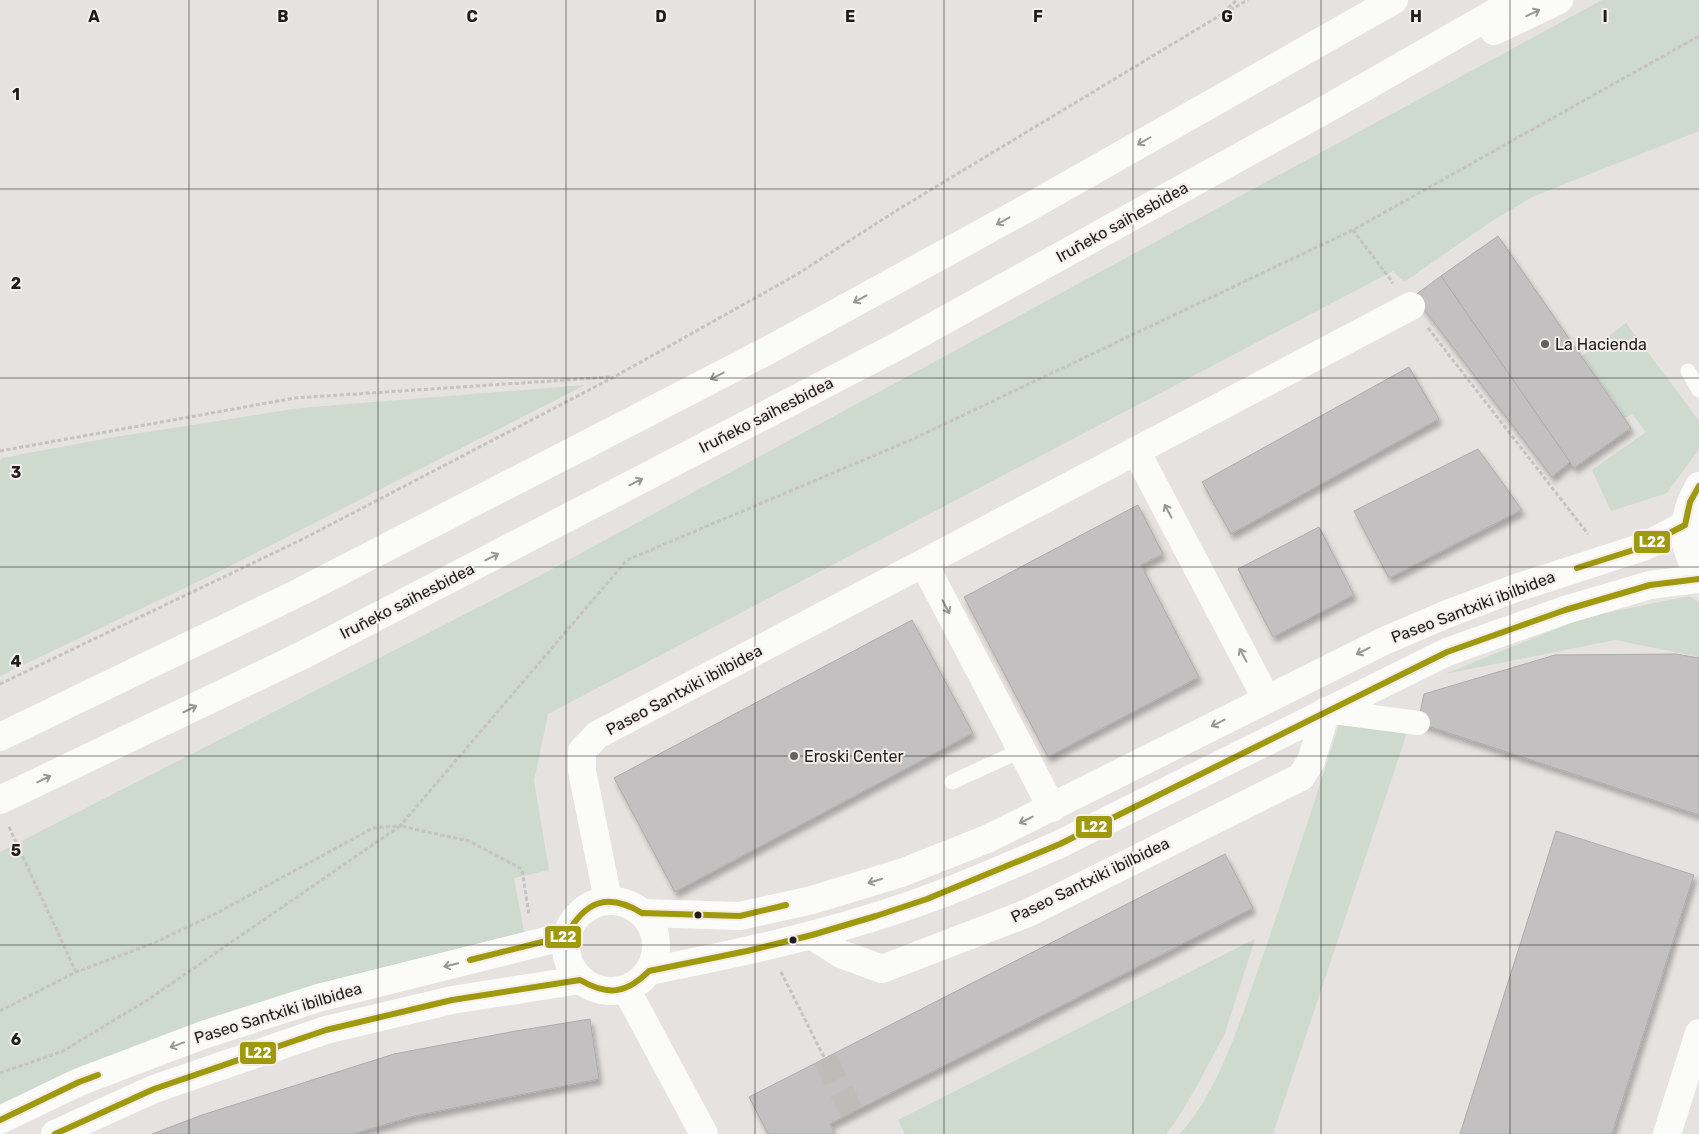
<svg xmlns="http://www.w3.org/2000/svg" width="1699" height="1134" font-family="Rubik,sans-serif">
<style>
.green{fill:#cddacd}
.building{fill:#c2c0c1;stroke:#adabab;filter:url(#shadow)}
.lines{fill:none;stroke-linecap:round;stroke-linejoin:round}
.pedestrian-tunnel{stroke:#bebbb9;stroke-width:24;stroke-dasharray:24 12;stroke-linecap:butt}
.path{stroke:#c4c2c2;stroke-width:3;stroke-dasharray:4 2.5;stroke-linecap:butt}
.service{stroke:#fbfbfa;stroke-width:15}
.pedestrian{stroke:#fbfbfa;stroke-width:24}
.minor{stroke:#fbfbfa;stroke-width:28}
.tertiary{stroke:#fbfbfa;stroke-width:28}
.motorway{stroke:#fbfbfa;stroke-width:28}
.bus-1-casing{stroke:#f5eeeb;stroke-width:10}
.bus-1{stroke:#9f990e;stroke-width:6}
.oneway{stroke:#989796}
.grid{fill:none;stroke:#1f1d1c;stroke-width:1;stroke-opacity:0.55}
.poi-dot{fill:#656261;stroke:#f5eeeb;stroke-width:2}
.bus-dot{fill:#1f1d1c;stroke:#f5eeeb;stroke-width:2}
.labels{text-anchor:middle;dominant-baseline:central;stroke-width:4;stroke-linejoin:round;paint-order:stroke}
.street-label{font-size:16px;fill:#1f1d1c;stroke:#f5eeeb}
.poi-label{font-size:16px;fill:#1f1d1c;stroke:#f5eeeb;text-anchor:start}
.grid-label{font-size:16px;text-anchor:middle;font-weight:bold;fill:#1f1d1c;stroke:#f5eeeb;stroke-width:4;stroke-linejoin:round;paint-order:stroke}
.line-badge{stroke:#f5eeeb;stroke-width:2}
.badge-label{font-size:14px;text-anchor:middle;font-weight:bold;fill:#fff}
</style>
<defs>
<filter id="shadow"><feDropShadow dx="3" dy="5.5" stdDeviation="2.5" flood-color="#0004"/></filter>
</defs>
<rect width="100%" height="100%" fill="#e6e2e0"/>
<g class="green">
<polygon points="1602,0 1699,0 1699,131 1532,197 1489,223 1404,282 1393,271 548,714 534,781 549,870 514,878 525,937 289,993 133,1050 0,1109 0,852 526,583"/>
<polygon points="1626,323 1699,421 1699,449 1667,493 1611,511 1592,470 1646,432 1632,414 1625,418 1582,356"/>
<polygon points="585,385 218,572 0,676 0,460 2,458 109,438 300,408"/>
<polygon points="1689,596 1699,602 1699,657 1615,640 1445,674 1586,617"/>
<path d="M1339,725L1408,730L1273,1134H1180C1219,1090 1240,1022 1259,967C1287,887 1313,806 1339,725Z"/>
<polygon points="1255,939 1225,1033 1197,1086 1174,1124 1166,1134 905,1134 898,1120"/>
</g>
<g class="building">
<polygon points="1498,236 1631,428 1574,468 1441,276"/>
<polygon points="1441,276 1570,462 1552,477 1414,296"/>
<polygon points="1409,367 1439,419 1231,534 1202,482"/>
<polygon points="1478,449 1522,510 1389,578 1354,511"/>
<polygon points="1138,505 1163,554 1141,565 1199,677 1048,757 964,597"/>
<polygon points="1319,527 1354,595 1273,637 1238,569"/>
<polygon points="912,620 973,733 675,892 614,778"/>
<polygon points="1676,654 1699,658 1699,815 1418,723 1424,694 1555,655"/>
<polygon points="1556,831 1694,875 1612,1134 1460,1134"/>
<polygon points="1225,854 1253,908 830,1124 835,1134 768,1134 749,1097"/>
<polygon points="590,1019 599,1079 414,1116 353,1134 152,1134 202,1115 394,1054 516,1031"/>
</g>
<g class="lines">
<polyline class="pedestrian-tunnel" points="825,1059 852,1112"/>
<g class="path">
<polyline points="1223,12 1237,0"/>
<polyline points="1353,230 1393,283"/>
<polyline points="1428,328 1588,534"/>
<polyline points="0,451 295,398 611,377"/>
<polyline points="0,684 303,539 614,377 796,275 899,209 1219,16 1248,0"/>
<polyline points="9,827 76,972"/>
<polyline points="781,972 825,1059"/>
<polyline points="0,1011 76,972 154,943 217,913 373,828 400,826 627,560 913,439 1353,230 1699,36"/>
<polyline points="0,1073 63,1051 146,1001 400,826 469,841 522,869 529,915"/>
</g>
<g class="service">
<polyline points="1688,371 1699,390"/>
<polyline points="952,782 1022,750"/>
</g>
<polyline class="pedestrian" points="1326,711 1418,723"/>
<g class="minor">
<polyline points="1136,451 1266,698"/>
<polyline points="924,564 1052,808"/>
<polyline points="608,900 582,771 582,751 597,735 1411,306"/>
<polyline points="811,935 841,954 882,969 1028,913 1301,777 1311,761 1326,711"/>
</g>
<g class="tertiary">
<path d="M1699,486C1681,518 1680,543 1699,575"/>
<circle cx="611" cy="946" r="45"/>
<polyline points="642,913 740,916 812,900 901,873 987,839 1384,641 1447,614 1513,589 1643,547 1685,525"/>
<path d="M649,971C736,954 824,935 908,906C960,888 1010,866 1060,844L1447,652L1565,610L1650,585L1699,579"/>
<polyline points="626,989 704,1134"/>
<polyline points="0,1120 79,1082 203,1035 318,998 566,936"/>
<polyline points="55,1134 154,1089 326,1030 452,1000 580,980"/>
<polyline points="1667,1134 1699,1033"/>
</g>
<g class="motorway">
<polyline points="1494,31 1559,0"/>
<polyline points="0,737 298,593 767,351 1031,206 1394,0"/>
<polyline points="0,800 305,654 896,347 1330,107 1517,0"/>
</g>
<g class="bus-1-casing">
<g id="bus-1">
<polyline points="1577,568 1643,547 1685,525 1690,502 1699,486"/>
<polyline points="642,913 740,916 786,905"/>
<path d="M470,960L566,936C585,901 607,892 642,913"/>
<polyline points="0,1120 79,1082 98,1075"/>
<path d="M55,1134L154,1089L326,1030L452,1000L580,980C608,996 626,994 649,971L747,951L812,935L876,916L927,899L1060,844L1447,652L1565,610L1650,585L1699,579"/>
</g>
</g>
<use href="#bus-1" class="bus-1"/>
</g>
<defs><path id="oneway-shaft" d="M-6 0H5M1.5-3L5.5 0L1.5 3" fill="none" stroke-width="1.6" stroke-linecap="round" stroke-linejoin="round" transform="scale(1.25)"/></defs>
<g class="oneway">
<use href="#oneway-shaft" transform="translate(1533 13) rotate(-25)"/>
<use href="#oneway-shaft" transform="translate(1144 141) rotate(150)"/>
<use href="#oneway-shaft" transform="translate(1003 221) rotate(151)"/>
<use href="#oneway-shaft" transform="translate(860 299) rotate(151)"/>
<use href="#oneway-shaft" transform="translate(717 376) rotate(153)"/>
<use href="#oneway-shaft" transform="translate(636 482) rotate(-27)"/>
<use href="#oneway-shaft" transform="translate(1168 511) rotate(-118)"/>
<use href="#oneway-shaft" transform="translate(492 557) rotate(-27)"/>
<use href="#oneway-shaft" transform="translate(946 607) rotate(62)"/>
<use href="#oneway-shaft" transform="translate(1363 651) rotate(154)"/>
<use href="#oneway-shaft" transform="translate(1243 655) rotate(-118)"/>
<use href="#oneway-shaft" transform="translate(190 709) rotate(-26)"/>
<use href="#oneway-shaft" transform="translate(1218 723) rotate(153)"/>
<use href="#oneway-shaft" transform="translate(44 779) rotate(-26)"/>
<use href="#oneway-shaft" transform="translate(1026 820) rotate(154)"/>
<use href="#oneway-shaft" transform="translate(875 881) rotate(163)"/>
<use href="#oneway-shaft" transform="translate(451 965) rotate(166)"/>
<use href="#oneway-shaft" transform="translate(177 1045) rotate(160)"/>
</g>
<path class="grid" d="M189,0V1134M378,0V1134M566,0V1134M755,0V1134M944,0V1134M1133,0V1134M1321,0V1134M1510,0V1134M0,189H1699M0,378H1699M0,567H1699M0,756H1699M0,945H1699"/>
<g class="poi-dot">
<circle cx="1545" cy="344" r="5"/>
<circle cx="794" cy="756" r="5"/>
</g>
<g class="bus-dot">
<circle cx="698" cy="915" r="4.5"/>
<circle cx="793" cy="940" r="4.5"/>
</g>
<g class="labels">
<g class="street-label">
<text transform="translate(1122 222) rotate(-29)">Iruñeko saihesbidea</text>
<text transform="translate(766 415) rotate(-27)">Iruñeko saihesbidea</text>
<text transform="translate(407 601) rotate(-27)">Iruñeko saihesbidea</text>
<text transform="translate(1473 607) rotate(-21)">Paseo Santxiki ibilbidea</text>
<text transform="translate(684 690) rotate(-28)">Paseo Santxiki ibilbidea</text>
<text transform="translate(1090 880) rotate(-26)">Paseo Santxiki ibilbidea</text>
<text transform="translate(278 1013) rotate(-17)">Paseo Santxiki ibilbidea</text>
</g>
<g class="poi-label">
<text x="1555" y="344">La Hacienda</text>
<text x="804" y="756">Eroski Center</text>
</g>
</g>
<g class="grid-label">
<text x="94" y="22">A</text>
<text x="283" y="22">B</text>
<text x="472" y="22">C</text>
<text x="661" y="22">D</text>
<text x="850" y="22">E</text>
<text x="1038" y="22">F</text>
<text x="1227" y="22">G</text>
<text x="1416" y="22">H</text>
<text x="1605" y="22">I</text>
<text x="16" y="100">1</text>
<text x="16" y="289">2</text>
<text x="16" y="478">3</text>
<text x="16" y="667">4</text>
<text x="16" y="856">5</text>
<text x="16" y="1045">6</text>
</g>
<g class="line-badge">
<rect x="1633" y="530" width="38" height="24" rx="5" fill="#9f990e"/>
<rect x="1075" y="815" width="38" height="24" rx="5" fill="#9f990e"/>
<rect x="544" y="925" width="38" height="24" rx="5" fill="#9f990e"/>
<rect x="239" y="1041" width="38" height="24" rx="5" fill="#9f990e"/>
</g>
<g class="badge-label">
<text x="1652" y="547">L22</text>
<text x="1094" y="832">L22</text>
<text x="563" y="942">L22</text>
<text x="258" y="1058">L22</text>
</g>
</svg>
